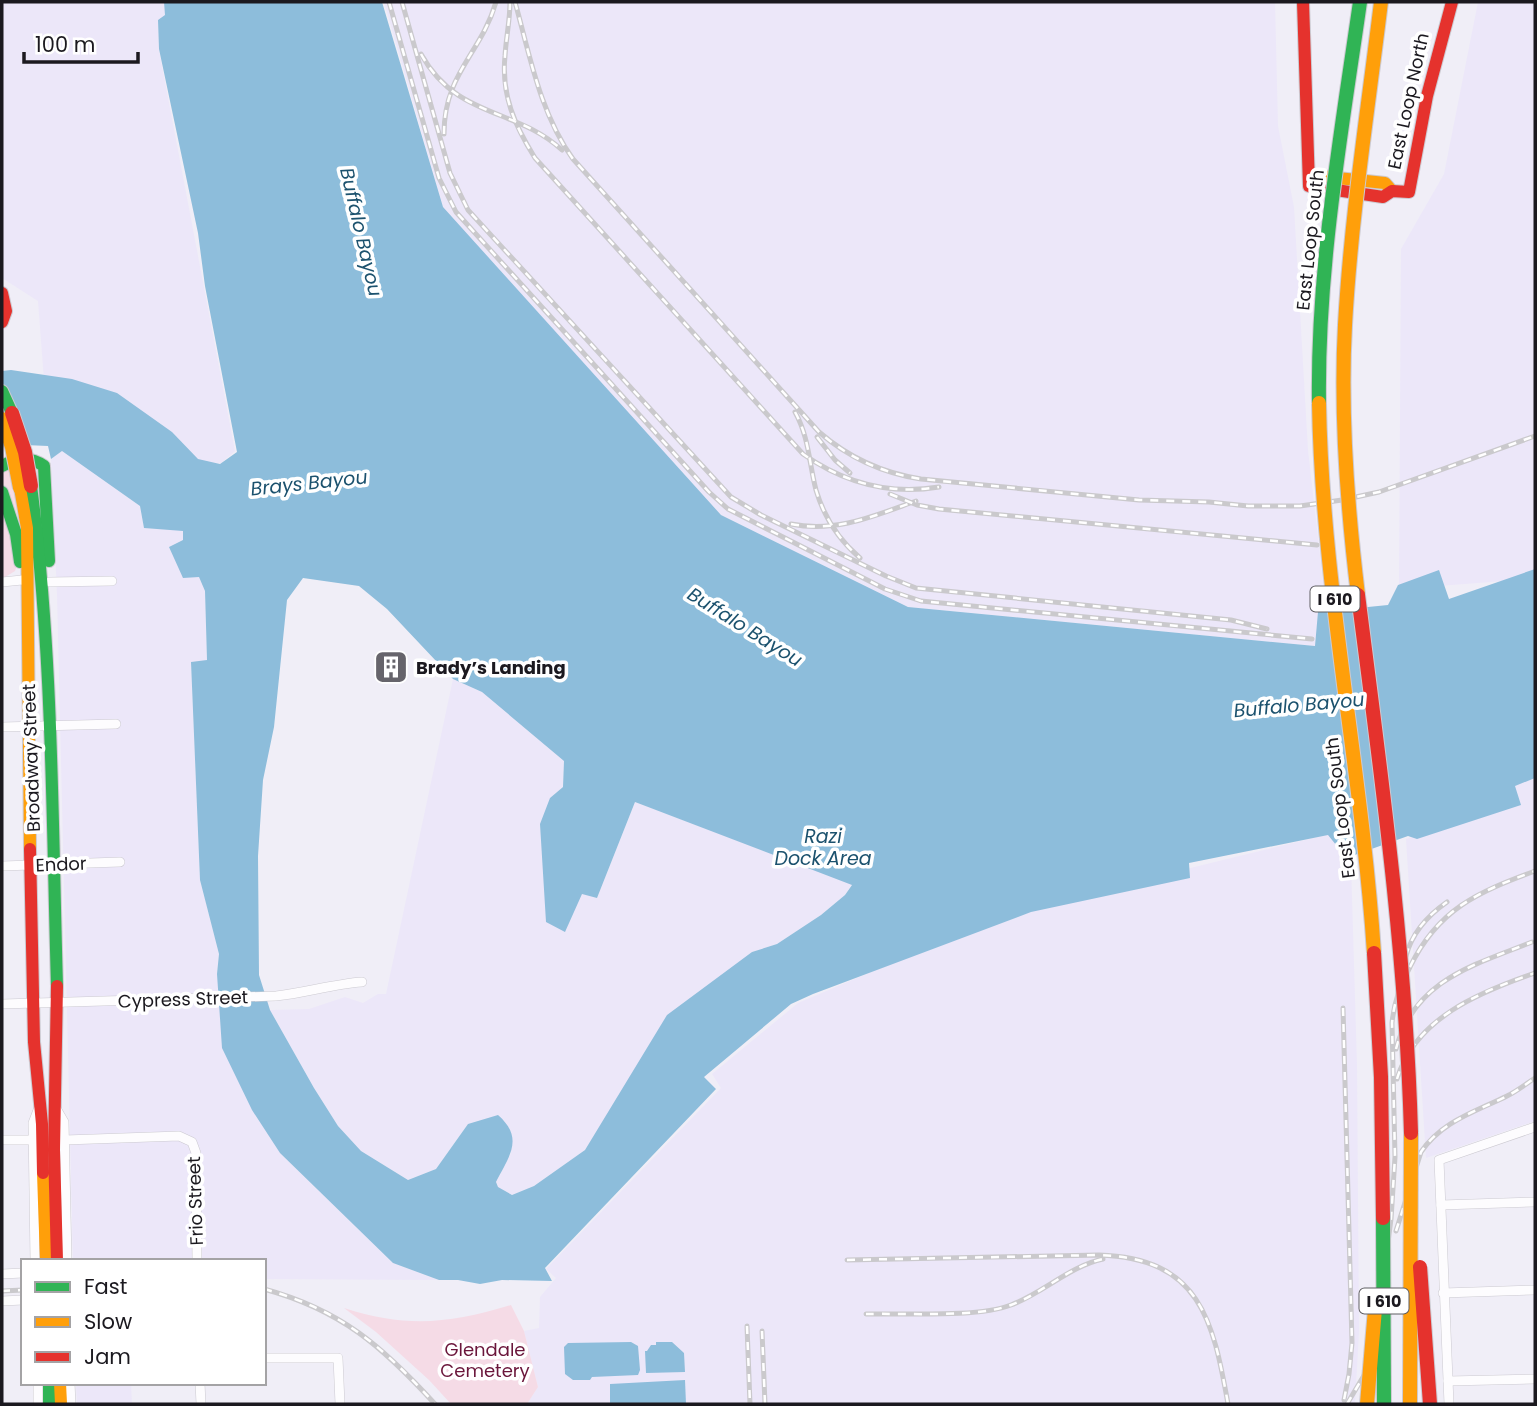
<svg xmlns="http://www.w3.org/2000/svg" width="1537" height="1406" font-family="Poppins,sans-serif">
<style>
.built{fill:#ece7f9}
.green{fill:#f5dbe6}
.water{fill:#8dbddb;fill-rule:evenodd}
.lines{fill:none;stroke-linecap:round;stroke-linejoin:round}
.street-casing{stroke:#cccad1;stroke-width:10}
.fast-casing{stroke:#cccad1;stroke-width:14}
.slow-casing{stroke:#cccad1;stroke-width:14}
.jam-casing{stroke:#cccad1;stroke-width:14}
.street{stroke:#fdfcfe;stroke-width:9}
.fast{stroke:#30b455;stroke-width:12}
.slow{stroke:#ff9f0a;stroke-width:12}
.jam{stroke:#e5322d;stroke-width:12}
.rail-casing{stroke:#cac9cc;stroke-width:5}
.rail{stroke:#fff;stroke-width:2.5;stroke-dasharray:8;stroke-linecap:butt}
.fast-bridge-casing{stroke:#cccad1;stroke-width:16;stroke-linecap:butt}
.slow-bridge-casing{stroke:#cccad1;stroke-width:16;stroke-linecap:butt}
.jam-bridge-casing{stroke:#cccad1;stroke-width:16;stroke-linecap:butt}
.fast-bridge{stroke:#30b455;stroke-width:14}
.slow-bridge{stroke:#ff9f0a;stroke-width:14}
.jam-bridge{stroke:#e5322d;stroke-width:14}
.labels{text-anchor:middle;dominant-baseline:central;stroke-width:7;stroke-linejoin:round;paint-order:stroke}
.shield{fill:#fff;stroke:#5f5e62;stroke-width:2}
.shield-label{font-size:16px;font-weight:bold;fill:#1b191f}
.street-label{font-size:18px;fill:#1b191f;stroke:#fff}
.poi-label{font-size:18px;font-weight:bold;fill:#1b191f;stroke:#fff;text-anchor:start}
.park-label{font-size:18px;fill:#6a163b;stroke:#fff}
.water-label{font-size:19px;font-style:italic;fill:#1c526e;stroke:#fff}
</style>
<rect width="100%" height="100%" fill="#f0eef7"/>
<g class="built">
<polygon points="2,2 165,2 166,17 158,20 159,50 235,451 221,463 195,462 44,380 38,301 2,278"/>
<polygon points="384,2 1275,2 1278,126 1294,207 1308,450 1330,643 1315,646 908,607 721,515 443,207"/>
<polygon points="1478,2 1535,2 1535,570 1504,581 1399,589 1401,249 1444,174"/>
<polygon points="62,451 140,506 144,528 183,530 183,540 170,547 199,577 205,591 207,661 191,662 200,880 219,954 217,974 280,1153 393,1263 439,1280 264,1279 264,1261 73,1261 57,594 51,459"/>
<polygon points="453,679 482,692 564,761 563,787 550,798 583,893 597,898 635,802 852,884 845,895 821,915 777,944 752,952 619,1098 585,1150 534,1186 512,1195 498,1187 496,1182 511,1153 468,1124 436,1169 408,1180 361,1151 338,1126 314,1088 270,1010 309,1009 345,997 363,1003 378,994 386,994"/>
<polygon points="1535,772 1535,1121 1426,1158 1406,839 1517,802 1511,780"/>
<polygon points="1350,829 1357,1065 1359,1331 1355,1404 527,1404 538,1387 524,1331 539,1328 540,1297 556,1278 546,1269 721,1088 712,1074 798,1003 1015,911"/>
<polygon points="76,1383 131,1383 132,1404 77,1404"/>
</g>
<g class="green">
<path d="M2,449C15,485 30,534 15,571L2,579Z"/>
<path d="M511,1305L524,1331L538,1387L527,1404H451L429,1380L376,1332L344,1308C406,1328 449,1324 511,1305Z"/>
</g>
<g class="water">
<path d="M164,2H382L443,207L721,515L908,607L1315,646L1318,612L1388,605L1398,585L1439,570L1449,599L1535,569V778L1515,786L1521,805L1417,839L1408,836L1349,857L1345,856L1328,835L1189,863L1190,878L1031,912L813,994L791,1004L704,1077L716,1089L545,1268L552,1281L502,1280L480,1284L458,1280H439L393,1263L280,1153L252,1110L222,1048L217,974L219,954L200,880L191,662L207,660L205,591L199,577L183,578L169,547L183,540V531L144,528L140,506L62,451L51,459L48,446L2,444V371L11,370L72,379L117,393L172,432L198,459L220,464L237,452L205,286L198,233L159,49L158,20L165,15ZM303,578L359,586L387,609L453,679L482,692L564,761L563,787L550,798L540,824L546,922L565,932L582,894L597,898L635,802L852,885L845,895L821,915L777,944L752,952L667,1015L585,1150L534,1186L512,1195L498,1187L496,1182C510,1155 524,1138 498,1115L468,1124L436,1169L408,1180L361,1151L338,1126L314,1088L270,1010L259,975L258,856L263,780L274,727L287,600Z"/>
<polygon points="631,1342 638,1346 640,1370 638,1375 592,1377 590,1380 573,1380 565,1374 564,1347 568,1343"/>
<polygon points="656,1342 672,1342 684,1353 685,1372 646,1373 645,1351 647,1351 651,1345 656,1345"/>
<polygon points="685,1380 686,1404 610,1404 610,1384"/>
</g>
<g class="lines">
<g class="street-casing">
<g id="street">
<polyline points="2,582 22,580"/>
<polyline points="50,582 112,581"/>
<polyline points="2,727 116,724"/>
<polyline points="2,866 120,862"/>
<path d="M2,1004L276,996C305,993 333,984 362,982"/>
<polyline points="57,1110 64,1122 67,1261"/>
<polyline points="2,1140 33,1140"/>
<polyline points="65,1140 179,1136 192,1142 196,1153 197,1261"/>
<polyline points="1441,1205 1535,1202"/>
<polyline points="35,1261 33,1123 38,1110"/>
<polyline points="2,1274 23,1273"/>
<polyline points="1443,1293 1535,1290"/>
<polyline points="2,1301 23,1300"/>
<polyline points="264,1358 338,1358 340,1404"/>
<polyline points="1448,1381 1535,1379"/>
<polyline points="38,1383 38,1404"/>
<polyline points="70,1383 71,1404"/>
<polyline points="200,1383 201,1404"/>
<polyline points="1449,1404 1439,1160 1535,1127"/>
</g>
</g>
<g class="fast-casing">
<g id="fast">
<polyline points="2,391 12,413"/>
<path d="M2,466C16,458 30,456 44,466L49,561"/>
<path d="M31,486C53,652 52,819 57,986"/>
<polyline points="2,492 16,534 20,562"/>
<polyline points="49,1383 49,1404"/>
</g>
</g>
<g class="slow-casing">
<g id="slow">
<polyline points="1309,175 1385,183 1392,191"/>
<polyline points="20,488 27,528 30,849"/>
<polyline points="43,1173 46,1261"/>
<polyline points="60,1383 61,1404"/>
</g>
</g>
<g class="jam-casing">
<g id="jam">
<polyline points="1303,2 1309,186 1383,197 1392,191 1409,192 1427,96 1452,2"/>
<polyline points="2,293 6,311 2,322"/>
<polyline points="30,849 34,1042 42,1124 43,1173"/>
<polyline points="57,986 54,1150 57,1261"/>
</g>
</g>
<use href="#street" class="street"/>
<use href="#fast" class="fast"/>
<use href="#slow" class="slow"/>
<use href="#jam" class="jam"/>
<g class="rail-casing">
<g id="rail">
<polyline points="389,2 439,178 456,212 709,492 728,509 885,589 921,601 1312,639"/>
<polyline points="402,2 450,173 468,210 731,497 761,515 886,576 916,588 1231,620 1267,629"/>
<path d="M510,2C510,20 506,38 505,56C501,95 515,126 535,158L803,454C844,483 890,495 939,487"/>
<path d="M515,2C530,56 540,113 573,159L819,432C849,458 882,473 921,479L1139,500L1209,502L1248,506H1300L1342,500L1379,492L1535,436"/>
<path d="M421,54C457,119 515,107 562,150"/>
<path d="M444,134C444,73 481,54 496,2"/>
<path d="M795,412C809,437 809,463 816,490C824,517 839,540 860,558"/>
<polyline points="817,437 835,460 850,473"/>
<polyline points="890,494 917,505 939,509 1317,545"/>
<path d="M791,524C836,533 874,516 916,501"/>
<path d="M1406,956C1412,933 1427,916 1447,902"/>
<polyline points="1343,1008 1352,1343 1349,1374 1344,1400"/>
<path d="M1396,1049C1414,980 1474,965 1532,942"/>
<path d="M1397,1079C1415,1018 1480,992 1535,973"/>
<path d="M1396,1231L1421,1152C1442,1121 1475,1112 1507,1096C1517,1091 1526,1084 1535,1078"/>
<path d="M847,1260L1099,1255C1200,1258 1213,1320 1228,1404"/>
<path d="M264,1289C341,1310 382,1346 435,1404"/>
<polyline points="2,1291 23,1290"/>
<path d="M866,1314C905,1313 977,1318 1011,1305C1043,1293 1070,1266 1103,1259"/>
<polyline points="747,1326 750,1404"/>
<polyline points="762,1331 765,1404"/>
<path d="M1347,1404L1366,1372L1374,1350L1391,1219L1395,1157L1392,1023C1394,1002 1400,985 1410,967C1438,909 1478,892 1535,871"/>
</g>
</g>
<use href="#rail" class="rail"/>
<g class="fast-bridge-casing">
<g id="fast-bridge">
<path d="M1319,403C1317,269 1341,135 1360,2"/>
<polyline points="1383,1218 1384,1404"/>
</g>
</g>
<g class="slow-bridge-casing">
<g id="slow-bridge">
<path d="M1319,403C1322,587 1362,769 1374,953"/>
<polyline points="2,419 12,447 20,488"/>
<path d="M1358,595C1347,505 1340,415 1345,325C1351,217 1368,109 1381,2"/>
<polyline points="1367,1404 1375,1309"/>
<polyline points="1410,1404 1411,1133"/>
</g>
</g>
<g class="jam-bridge-casing">
<g id="jam-bridge">
<polyline points="12,413 25,452 31,486"/>
<path d="M1358,595C1381,774 1406,953 1411,1133"/>
<polyline points="1374,953 1381,1077 1383,1218"/>
<polyline points="1420,1267 1430,1404"/>
</g>
</g>
<use href="#fast-bridge" class="fast-bridge"/>
<use href="#slow-bridge" class="slow-bridge"/>
<use href="#jam-bridge" class="jam-bridge"/>
</g>
<defs>
<g id="building-square" transform="scale(1.75)"><rect x="-9" y="-9" width="18" height="18" rx="4" fill="#66646b" stroke="#fff"/><path d="M-4-6H4V6H1V3H-1V6H-4ZM-2.5-4.3h1.7v1.8h-1.7ZM.8-4.3h1.7v1.8H.8ZM-2.5-1h1.7V.8h-1.7ZM.8-1h1.7V.8H.8Z" fill="#fff"/></g>
</defs>
<g fill-rule="evenodd">
<use href="#building-square" x="391" y="667"/>
</g>
<g class="labels">
<g class="shield">
<rect x="1310.5" y="586.5" width="49" height="25" rx="5"/>
<rect x="1359.5" y="1288.5" width="49" height="25" rx="5"/>
</g>
<g class="shield-label">
<text x="1335" y="599">I 610</text>
<text x="1384" y="1301">I 610</text>
</g>
<g class="street-label">
<text transform="translate(1408 101) rotate(-78)">East Loop North</text>
<text transform="translate(1310 240) rotate(-84)">East Loop South</text>
<text transform="translate(31 758) rotate(-92)">Broadway Street</text>
<text transform="translate(1340 808) rotate(-97)">East Loop South</text>
<text transform="translate(61 864) rotate(-2)">Endor</text>
<text transform="translate(183 999) rotate(-2)">Cypress Street</text>
<text transform="translate(195 1201) rotate(-92)">Frio Street</text>
</g>
<g class="poi-label">
<text x="416" y="667">Brady’s Landing</text>
</g>
<g class="park-label">
<text x="485" y="1349">Glendale<tspan x="485" dy="21">Cemetery</tspan></text>
</g>
<g class="water-label">
<text transform="translate(361 232) rotate(77)">Buffalo Bayou</text>
<text transform="translate(309 483) rotate(-6)">Brays Bayou</text>
<text transform="translate(745 627) rotate(32)">Buffalo Bayou</text>
<text transform="translate(1299 705) rotate(-5)">Buffalo Bayou</text>
<text x="823" y="836">Razi<tspan x="823" dy="22">Dock Area</tspan></text>
</g>
</g>
<rect width="1537" height="1406" fill="none" stroke="#1b191f" stroke-width="7"/>
<rect x="21" y="1259" width="245" height="126" fill="#ffffff" stroke="#a4a3a5" stroke-width="2"/>
<rect x="35" y="1282" width="35" height="10" fill="#30b455" stroke="#a4a3a5" stroke-width="2"/>
<text x="84" y="1294" font-size="21" fill="#1b191f">Fast</text>
<rect x="35" y="1317" width="35" height="10" fill="#ff9f0a" stroke="#a4a3a5" stroke-width="2"/>
<text x="84" y="1329" font-size="21" fill="#1b191f">Slow</text>
<rect x="35" y="1352" width="35" height="10" fill="#e5322d" stroke="#a4a3a5" stroke-width="2"/>
<text x="84" y="1364" font-size="21" fill="#1b191f">Jam</text>
<path d="M24 52v10h114v-10" fill="none" stroke="#1b191f" stroke-width="3.5"/>
<text x="35" y="52" font-size="21" fill="#1b191f" stroke="#ffffff" stroke-width="5" paint-order="stroke">100 m</text>
</svg>
